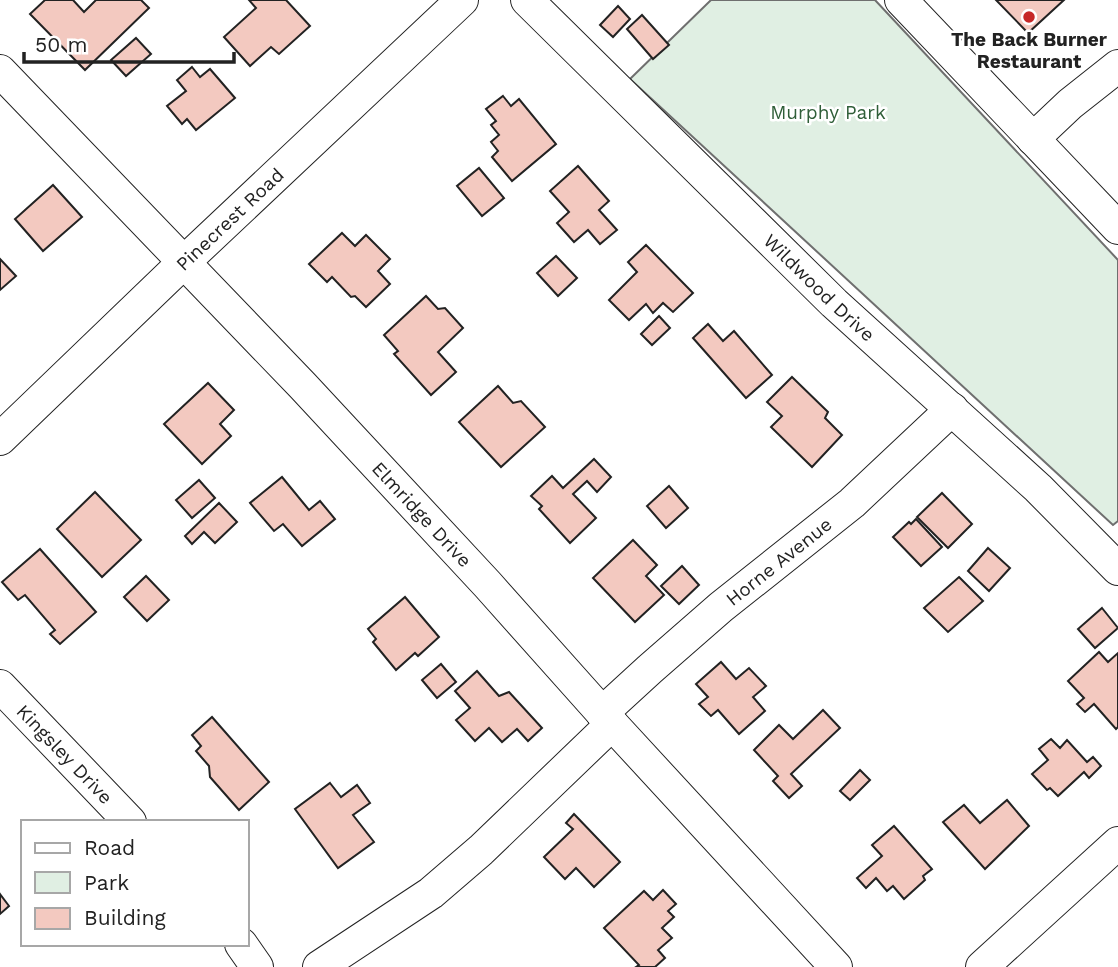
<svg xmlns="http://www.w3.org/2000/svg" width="1118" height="967" font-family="'Work Sans',sans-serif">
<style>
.green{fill:#e0efe3;stroke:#6f6f6f;stroke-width:2}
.building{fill:#f3c9c0;stroke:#222;stroke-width:2}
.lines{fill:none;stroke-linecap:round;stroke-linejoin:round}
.minor-casing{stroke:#222;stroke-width:34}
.minor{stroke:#fff;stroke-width:32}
.poi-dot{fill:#c62828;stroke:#fff;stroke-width:2.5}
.labels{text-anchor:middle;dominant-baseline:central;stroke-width:5;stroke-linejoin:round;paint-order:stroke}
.poi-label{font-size:19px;font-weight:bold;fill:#222;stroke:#fff}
.park-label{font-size:19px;fill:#2f5e38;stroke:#fff}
.street-label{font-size:19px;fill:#222;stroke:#fff}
</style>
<rect width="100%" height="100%" fill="#fff"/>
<polygon class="green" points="711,0 875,0 1118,260 1118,521 1113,525 630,79"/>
<g class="building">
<polygon points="45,0 73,0 84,12 96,0 141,0 149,8 85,70 30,14"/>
<polygon points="249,0 286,0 310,26 279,54 271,47 250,66 224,37 256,8"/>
<polygon points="996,0 1064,0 1028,33"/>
<polygon points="618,6 630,19 613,37 600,25"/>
<polygon points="642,15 669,45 653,59 627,29"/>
<polygon points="136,38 151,54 126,76 111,60"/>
<polygon points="192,67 200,77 210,69 235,98 196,130 187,119 182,124 167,106 186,91 177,80"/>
<polygon points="503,96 511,106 519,99 556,144 512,181 492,157 498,151 491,142 499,135 491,125 496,121 486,109"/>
<polygon points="578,166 609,201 599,210 617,230 600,244 588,230 574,242 557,223 569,212 550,191"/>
<polygon points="479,168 504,198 482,216 457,186"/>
<polygon points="53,185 82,217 43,251 15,219"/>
<polygon points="342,233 355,246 366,235 390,259 378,271 390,284 366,307 355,296 351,297 332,277 327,282 309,264"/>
<polygon points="646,245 693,293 673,312 663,303 653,313 646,304 629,320 609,300 637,272 628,262"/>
<polygon points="556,256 577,278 558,296 537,273"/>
<polygon points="0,259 16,276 0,290"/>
<polygon points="426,296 438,309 445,308 463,328 438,352 456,372 431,395 394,354 398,351 384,335"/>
<polygon points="659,316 670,328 652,345 641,334"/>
<polygon points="708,324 723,341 734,331 772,375 746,398 693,338"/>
<polygon points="792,377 828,412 825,418 842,435 812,467 771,427 782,416 767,402"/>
<polygon points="208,383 234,410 220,424 231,436 202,464 164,424"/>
<polygon points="498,386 513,403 521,401 545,427 501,467 459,422"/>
<polygon points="594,459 611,477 597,492 587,481 573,494 596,518 570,543 539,509 542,506 531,496 552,476 563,488"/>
<polygon points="282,477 309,510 320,501 335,519 302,546 283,524 274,531 250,503"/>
<polygon points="199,480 215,498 192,518 176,500"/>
<polygon points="669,486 688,508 666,528 647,506"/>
<polygon points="95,492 141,540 102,577 57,529"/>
<polygon points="942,493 972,524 948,548 917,517"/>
<polygon points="219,503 237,522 215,543 204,532 192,544 185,536"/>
<polygon points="916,519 942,547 921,566 893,537 909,522 911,524"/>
<polygon points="633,540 657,565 646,576 664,595 635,622 593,578"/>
<polygon points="988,548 1010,568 989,591 968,571"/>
<polygon points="40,549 96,612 60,644 50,634 55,630 25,595 18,600 2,582"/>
<polygon points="682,566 699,585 679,604 661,586"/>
<polygon points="146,576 169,600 147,621 124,597"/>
<polygon points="959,577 983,601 948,632 924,608"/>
<polygon points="405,597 439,637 418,656 415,653 396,670 373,642 376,639 368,629"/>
<polygon points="1102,608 1118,628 1095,648 1078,629"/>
<polygon points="1099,652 1108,662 1118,653 1118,727 1116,729 1094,704 1085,712 1077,704 1084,698 1068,681"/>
<polygon points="721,662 736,679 749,668 766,686 753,697 765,711 739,734 718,710 711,716 699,704 708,697 696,684"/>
<polygon points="441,664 456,682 437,698 422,680"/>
<polygon points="477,671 499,696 509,692 542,728 528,741 517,729 502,742 489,728 475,741 456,720 470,708 455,691"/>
<polygon points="823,710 840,728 791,774 802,786 789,798 773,781 778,776 754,750 779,725 793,739"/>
<polygon points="212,717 269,782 239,810 210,777 209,766 196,751 201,746 192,735"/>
<polygon points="1051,739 1060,748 1067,740 1087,762 1093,757 1101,766 1089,778 1084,772 1058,796 1050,788 1047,790 1032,774 1048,760 1039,749"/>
<polygon points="860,770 870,780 850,800 840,791"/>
<polygon points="330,783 341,797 357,785 370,803 353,815 374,842 338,868 295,809"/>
<polygon points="1007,800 1029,826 985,869 943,822 964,805 980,823"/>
<polygon points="574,814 620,862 594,887 576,868 565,879 544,857 573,829 566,823"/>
<polygon points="894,826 932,869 923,876 925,880 904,899 893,886 887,891 876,878 866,888 857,878 882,856 872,845"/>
<polygon points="663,890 676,904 668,911 674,917 662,928 672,938 658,950 665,958 655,967 636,967 639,965 604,928 644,891 653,900"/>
<polygon points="0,894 9,906 0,914"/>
</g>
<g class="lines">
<g class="minor-casing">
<g id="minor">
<path id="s1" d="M527,0L834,303L1038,488L1118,569"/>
<polyline points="901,0 1118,228"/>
<path id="s2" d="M0,71L303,386L488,585L612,724L836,967"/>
<polyline points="1033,139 1070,104 1118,66"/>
<path id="s3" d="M0,439L184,262L462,0"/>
<path id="s4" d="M0,686L130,822"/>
<path id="s5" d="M602,713L650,669L721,607L852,503L952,409"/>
<polyline points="241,944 257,967"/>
<polyline points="319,967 431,893 481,850 612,724"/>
<polyline points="982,967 1118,843"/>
</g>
</g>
<use href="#minor" class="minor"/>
</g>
<circle class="poi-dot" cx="1029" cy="17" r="7"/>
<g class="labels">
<g class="poi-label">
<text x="1029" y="39">The Back Burner<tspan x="1029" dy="22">Restaurant</tspan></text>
</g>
<g class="park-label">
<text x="828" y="112">Murphy Park</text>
</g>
<g class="street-label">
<text stroke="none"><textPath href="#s3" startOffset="318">Pinecrest Road</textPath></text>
<text stroke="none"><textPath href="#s1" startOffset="410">Wildwood Drive</textPath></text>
<text stroke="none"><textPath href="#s2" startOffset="612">Elmridge Drive</textPath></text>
<text stroke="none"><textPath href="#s5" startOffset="233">Horne Avenue</textPath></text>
<text stroke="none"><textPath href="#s4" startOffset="94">Kingsley Drive</textPath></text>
</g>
</g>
<rect x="21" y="820" width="228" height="126" fill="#ffffff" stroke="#a7a7a7" stroke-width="2"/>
<rect x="35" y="843" width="35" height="10" fill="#ffffff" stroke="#a7a7a7" stroke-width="2"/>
<text x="84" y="855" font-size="21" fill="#222222">Road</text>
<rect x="35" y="872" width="35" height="21" fill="#e0efe3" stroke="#a7a7a7" stroke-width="2"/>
<text x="84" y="890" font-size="21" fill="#222222">Park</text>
<rect x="35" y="908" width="35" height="21" fill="#f3c9c0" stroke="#a7a7a7" stroke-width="2"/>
<text x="84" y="925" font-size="21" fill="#222222">Building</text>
<path d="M24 52v10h210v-10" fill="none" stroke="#222222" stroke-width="3.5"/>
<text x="35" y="52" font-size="21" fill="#222222" stroke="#ffffff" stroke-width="5" paint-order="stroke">50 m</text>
</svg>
